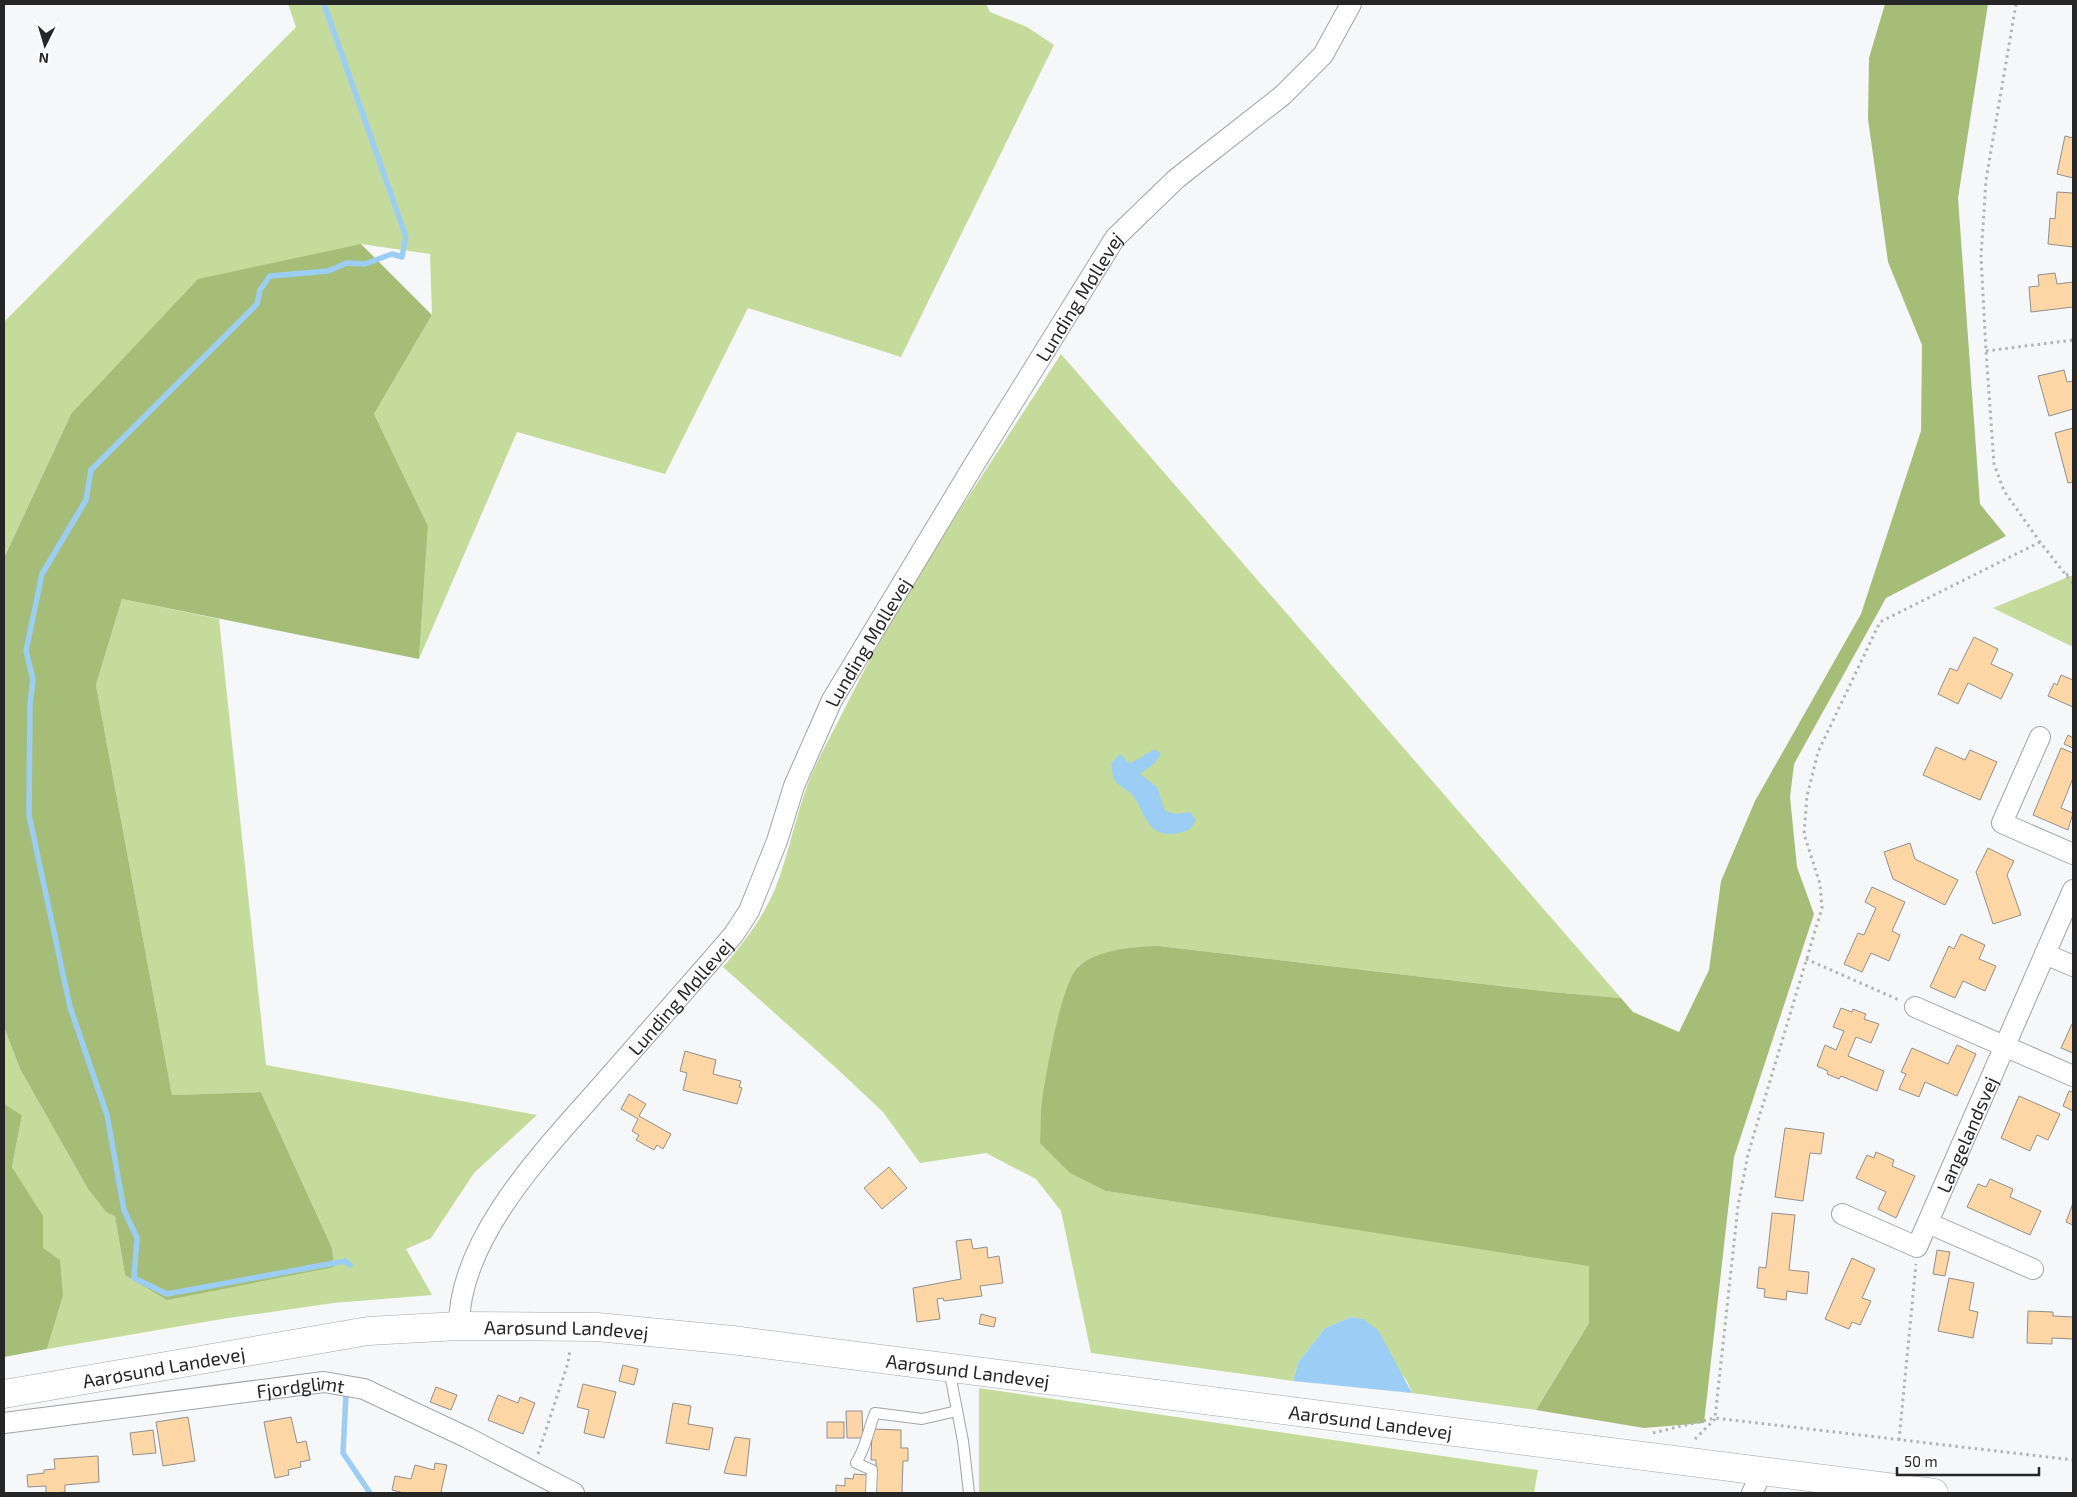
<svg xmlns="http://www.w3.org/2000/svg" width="2077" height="1497" font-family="'Exo 2',sans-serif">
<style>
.green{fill:#c5db9c}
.forest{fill:#a6bd78}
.water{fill:#9ccef5}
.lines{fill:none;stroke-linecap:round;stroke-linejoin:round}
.stream{stroke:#9ccef5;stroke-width:5.5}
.building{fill:#fcd6a4;stroke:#908f8e}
.lane-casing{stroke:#a2a4a5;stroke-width:12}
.street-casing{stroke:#a2a4a5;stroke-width:22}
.secondary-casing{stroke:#a2a4a5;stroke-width:29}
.path{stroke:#b1b3b4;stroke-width:3;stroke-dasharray:2.5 4;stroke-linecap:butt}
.lane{stroke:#fff;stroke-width:10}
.street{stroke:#fff;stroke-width:20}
.secondary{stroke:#fff;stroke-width:28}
.labels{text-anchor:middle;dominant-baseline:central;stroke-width:5;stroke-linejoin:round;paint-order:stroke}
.street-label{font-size:19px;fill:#262627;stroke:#fff}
</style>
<rect width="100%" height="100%" fill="#f5f7f8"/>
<g class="green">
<polygon points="288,4 986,4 990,12 1027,27 1054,45 901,357 748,308 665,474 517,432 419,659 428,526 374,414 432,315 430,254 361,244 71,414 4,558 4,322 296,27"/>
<path d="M1061,354L1621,998L1552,992L1159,946C1126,947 1107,951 1078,966L1106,1191L1589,1265V1323L1536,1410L1412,1393L1408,1383L1363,1319L1351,1317L1325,1328L1298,1363L1293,1381L1091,1353L1061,1211L1036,1179L986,1153L920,1163L883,1112L834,1066L723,967C743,943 763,918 775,889C787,859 793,828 803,798C813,766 831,736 846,706C907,583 987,470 1061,354Z"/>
<polygon points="2073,575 2073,647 1993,608"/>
<polygon points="122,599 219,619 266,1065 537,1115 474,1173 431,1238 406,1249 432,1295 333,1303 222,1319 47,1349 63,1296 43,1248 42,1216 12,1167 22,1115 4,1104 4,1027 20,1069 88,1189 106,1212 115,1215 125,1275 334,1267 332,1248 261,1092 172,1095 96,685"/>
<polygon points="979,1388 1538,1470 1534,1493 979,1493"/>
</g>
<g class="forest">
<path d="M1885,4H1988L1958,198L1980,504L2006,536L1886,598L1794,764L1790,797L1797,867L1814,914L1734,1157L1704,1423L1644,1428L1536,1410L1589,1323V1266L1106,1191L1070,1173L1040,1143C1041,1129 1040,1115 1042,1101C1046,1074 1061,982 1079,966C1097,950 1135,946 1159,946L1552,992L1621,998L1633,1012L1679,1032L1709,970L1721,881L1755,801L1861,614L1921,431L1922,345L1888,262L1868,119L1869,58Z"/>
<polygon points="361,244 432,315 374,414 428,526 419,659 122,599 96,685 172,1095 261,1092 332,1248 334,1267 167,1300 125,1275 115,1216 106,1212 88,1189 20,1069 4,1027 4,558 71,414 198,279"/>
<polygon points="4,1104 22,1115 12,1167 43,1216 43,1248 60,1260 63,1296 47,1349 4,1357"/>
</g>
<g class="water">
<path d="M1155,749L1161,754L1155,763L1140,774L1157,787L1165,811L1176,814L1190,812L1196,820C1192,829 1188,831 1178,833C1148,839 1146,815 1134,797C1129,790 1117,786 1114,779C1112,774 1112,768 1111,763L1120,754L1129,763C1140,760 1145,753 1155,749Z"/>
<polygon points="1351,1317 1363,1319 1378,1330 1412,1393 1293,1381 1298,1363 1325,1328"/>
</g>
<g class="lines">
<g class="stream">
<polyline points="324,4 406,237 402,257 392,254 365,264 347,263 328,271 270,276 260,290 257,304 91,470 86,500 42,574 26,651 33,679 30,705 29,815 70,1007 107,1115 124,1210 137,1238 134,1278 167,1294 345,1261 350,1265"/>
<polyline points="346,1394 343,1453 370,1493"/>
</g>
</g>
<g class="building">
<polygon points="2065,136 2073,138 2073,178 2057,174"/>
<polygon points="2057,192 2073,193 2073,247 2048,244 2050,218 2055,219"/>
<polygon points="2055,273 2057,284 2073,282 2073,307 2031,312 2029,287 2039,286 2038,275"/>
<polygon points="2064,370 2067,382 2073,381 2073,409 2049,416 2038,376"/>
<polygon points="2073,428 2073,482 2068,483 2055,433"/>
<polygon points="1974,637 1998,649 1991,664 2013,674 2001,699 1968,683 1958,704 1938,694 1950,668 1957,671"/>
<polygon points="2061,675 2073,680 2073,707 2048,696 2054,683 2057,685"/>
<polygon points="2068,735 2073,738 2073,748 2064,744"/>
<polygon points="1936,747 1965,760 1970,750 1997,762 1980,800 1923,775"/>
<polygon points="2061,748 2073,753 2073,778 2061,808 2073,813 2068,830 2033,815"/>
<polygon points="1910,843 1915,859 1958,880 1945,905 1893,879 1884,852"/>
<polygon points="1988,848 2014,861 2007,875 2021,915 1993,924 1976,872"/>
<polygon points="1872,887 1905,902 1892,931 1900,935 1889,961 1871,953 1862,972 1844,964 1858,933 1864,935 1876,908 1865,902"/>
<polygon points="1961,934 1985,945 1979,959 1996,966 1985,991 1963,981 1955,998 1930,987 1949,946 1954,949"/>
<polygon points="1841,1008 1852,1012 1853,1009 1866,1014 1864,1019 1879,1024 1871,1043 1856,1037 1848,1056 1884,1071 1877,1091 1841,1076 1839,1079 1827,1074 1828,1071 1817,1066 1825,1045 1836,1050 1844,1031 1833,1027"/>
<polygon points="2072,1024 2073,1025 2073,1053 2061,1048"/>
<polygon points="1957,1045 1976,1054 1957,1096 1925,1082 1919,1097 1899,1089 1906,1074 1901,1072 1912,1048 1948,1064"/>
<polygon points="685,1051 716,1060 713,1074 741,1081 739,1087 742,1088 737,1104 683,1090 687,1073 680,1071"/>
<polygon points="2069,1091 2073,1092 2073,1111 2063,1106"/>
<polygon points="629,1094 646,1104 639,1116 671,1134 663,1149 657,1145 654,1150 636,1140 639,1135 632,1131 638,1119 621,1109"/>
<polygon points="2019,1096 2060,1114 2048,1140 2037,1135 2030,1151 2001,1138"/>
<polygon points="1785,1128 1824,1133 1821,1154 1810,1153 1803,1201 1775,1197"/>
<polygon points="1876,1152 1894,1160 1892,1166 1915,1176 1896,1218 1878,1209 1886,1192 1856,1178 1867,1155 1874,1158"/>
<polygon points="889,1167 907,1188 882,1209 864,1188"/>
<polygon points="1990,1179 2013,1189 2010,1197 2041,1211 2030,1235 1967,1207 1978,1184 1986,1187"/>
<polygon points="2073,1203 2073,1225 2066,1222"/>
<polygon points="1772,1213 1795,1215 1789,1270 1809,1272 1807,1294 1787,1291 1786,1300 1764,1297 1765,1289 1757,1288 1759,1267 1766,1268"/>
<polygon points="971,1239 973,1249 987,1247 988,1258 999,1256 1003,1283 980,1286 982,1296 944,1301 943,1298 937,1299 940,1319 917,1322 913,1288 961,1279 956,1241"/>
<polygon points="1937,1250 1950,1252 1945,1276 1933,1274"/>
<polygon points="1852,1258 1875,1269 1862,1298 1871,1301 1860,1325 1852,1322 1849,1329 1825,1319"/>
<polygon points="1949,1278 1974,1283 1969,1310 1978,1312 1973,1338 1938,1331"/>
<polygon points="2028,1311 2053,1312 2053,1316 2073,1317 2073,1339 2052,1338 2052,1344 2027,1343"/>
<polygon points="981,1314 996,1318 994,1327 979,1324"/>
<polygon points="623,1365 638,1369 634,1385 619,1381"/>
<polygon points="583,1384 616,1392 604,1438 584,1433 589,1410 577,1407"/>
<polygon points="436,1387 457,1395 451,1410 430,1402"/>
<polygon points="498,1395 518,1403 520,1397 535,1403 523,1434 488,1420"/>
<polygon points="673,1403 691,1406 688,1424 713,1428 709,1450 666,1443"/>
<polygon points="846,1411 862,1411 863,1438 847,1438"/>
<polygon points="188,1417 195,1461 163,1466 156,1422"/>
<polygon points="291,1417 297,1443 306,1441 310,1460 300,1462 301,1467 288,1470 289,1475 275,1478 264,1422"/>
<rect x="827" y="1422" width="17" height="16"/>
<polygon points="872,1429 901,1430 901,1448 908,1448 908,1461 903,1461 902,1493 876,1493 876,1460 871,1460"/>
<polygon points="153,1430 156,1453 133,1455 130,1433"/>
<polygon points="735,1437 750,1439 746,1476 724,1473"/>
<polygon points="98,1456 99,1482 65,1485 65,1492 55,1493 46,1493 46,1486 28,1487 27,1475 44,1473 44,1470 55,1469 54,1459"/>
<polygon points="435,1463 447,1465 441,1492 445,1493 404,1493 392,1490 395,1476 411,1479 415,1465 434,1470"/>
<polygon points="854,1474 868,1475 867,1493 836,1493 836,1485 845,1486 845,1478 853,1479"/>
</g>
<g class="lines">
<g class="lane-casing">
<g id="lane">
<polyline points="949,1369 963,1441 969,1493"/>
<path d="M871,1493L872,1470L856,1463C866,1448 868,1430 875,1413L922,1419L957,1411"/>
</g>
</g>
<g class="street-casing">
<g id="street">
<polyline points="2040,737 2002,823 2073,854"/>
<polyline points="2045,954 2073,966"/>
<polyline points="1915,1007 2073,1076"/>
<path id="s1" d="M1842,1214L1917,1247L2073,890"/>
<polyline points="1928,1223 2033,1269"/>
<path id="s2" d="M459,1326C459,1237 546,1149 601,1086C637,1045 673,1004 709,963L734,934L749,911L777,841L794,786L832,700L972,468L1115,238L1176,179L1283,95L1323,55L1351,4"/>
<path id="s3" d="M4,1423L324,1382L364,1389L468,1438L574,1493"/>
<polyline points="1752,1493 1762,1472"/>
</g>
</g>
<g class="secondary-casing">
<g id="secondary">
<path id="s4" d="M4,1394L368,1331L459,1326L597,1327L732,1340L1934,1493"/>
</g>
</g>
<g class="path">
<polyline points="2016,4 1986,180 1981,256 1986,351 1994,464 2004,491 2040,542 2073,584"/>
<polyline points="1986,351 2073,340"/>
<polyline points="2040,542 1880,622 1818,752 1807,796 1804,834 1820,884 1822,908 1748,1154 1738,1206 1715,1418 2073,1460"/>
<polyline points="2066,575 2073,572"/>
<polyline points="1806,959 1899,1000"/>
<polyline points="1653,1433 1715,1418"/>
<polyline points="1695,1439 1715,1419"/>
<polyline points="1899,1440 1916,1264"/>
<polyline points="538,1454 568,1363 570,1350"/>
</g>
<use href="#lane" class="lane"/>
<use href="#street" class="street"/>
<use href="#secondary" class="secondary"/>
</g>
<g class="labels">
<g class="street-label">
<text stroke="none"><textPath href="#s2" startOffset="1214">Lunding Møllevej</textPath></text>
<text stroke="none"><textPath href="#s2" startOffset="809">Lunding Møllevej</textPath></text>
<text stroke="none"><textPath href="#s2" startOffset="404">Lunding Møllevej</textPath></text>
<text stroke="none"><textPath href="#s1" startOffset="205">Langelandsvej</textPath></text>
<text stroke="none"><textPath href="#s4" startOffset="568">Aarøsund Landevej</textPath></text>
<text stroke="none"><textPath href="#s4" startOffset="162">Aarøsund Landevej</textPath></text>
<text stroke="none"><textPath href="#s4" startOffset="972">Aarøsund Landevej</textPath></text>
<text stroke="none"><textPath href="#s3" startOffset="299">Fjordglimt</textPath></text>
<text stroke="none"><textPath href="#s4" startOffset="1378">Aarøsund Landevej</textPath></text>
</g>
</g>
<rect width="2077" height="1497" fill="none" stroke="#262627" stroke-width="10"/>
<g transform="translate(45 45) rotate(185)" stroke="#ffffff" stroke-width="4" paint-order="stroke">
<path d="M0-4L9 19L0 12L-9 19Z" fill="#262627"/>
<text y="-8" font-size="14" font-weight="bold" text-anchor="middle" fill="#262627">N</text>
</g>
<path d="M1897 1467v8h142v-8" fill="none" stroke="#262627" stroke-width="2.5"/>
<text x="1904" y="1467" font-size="15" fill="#262627" stroke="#ffffff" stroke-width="4" paint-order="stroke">50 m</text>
</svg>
